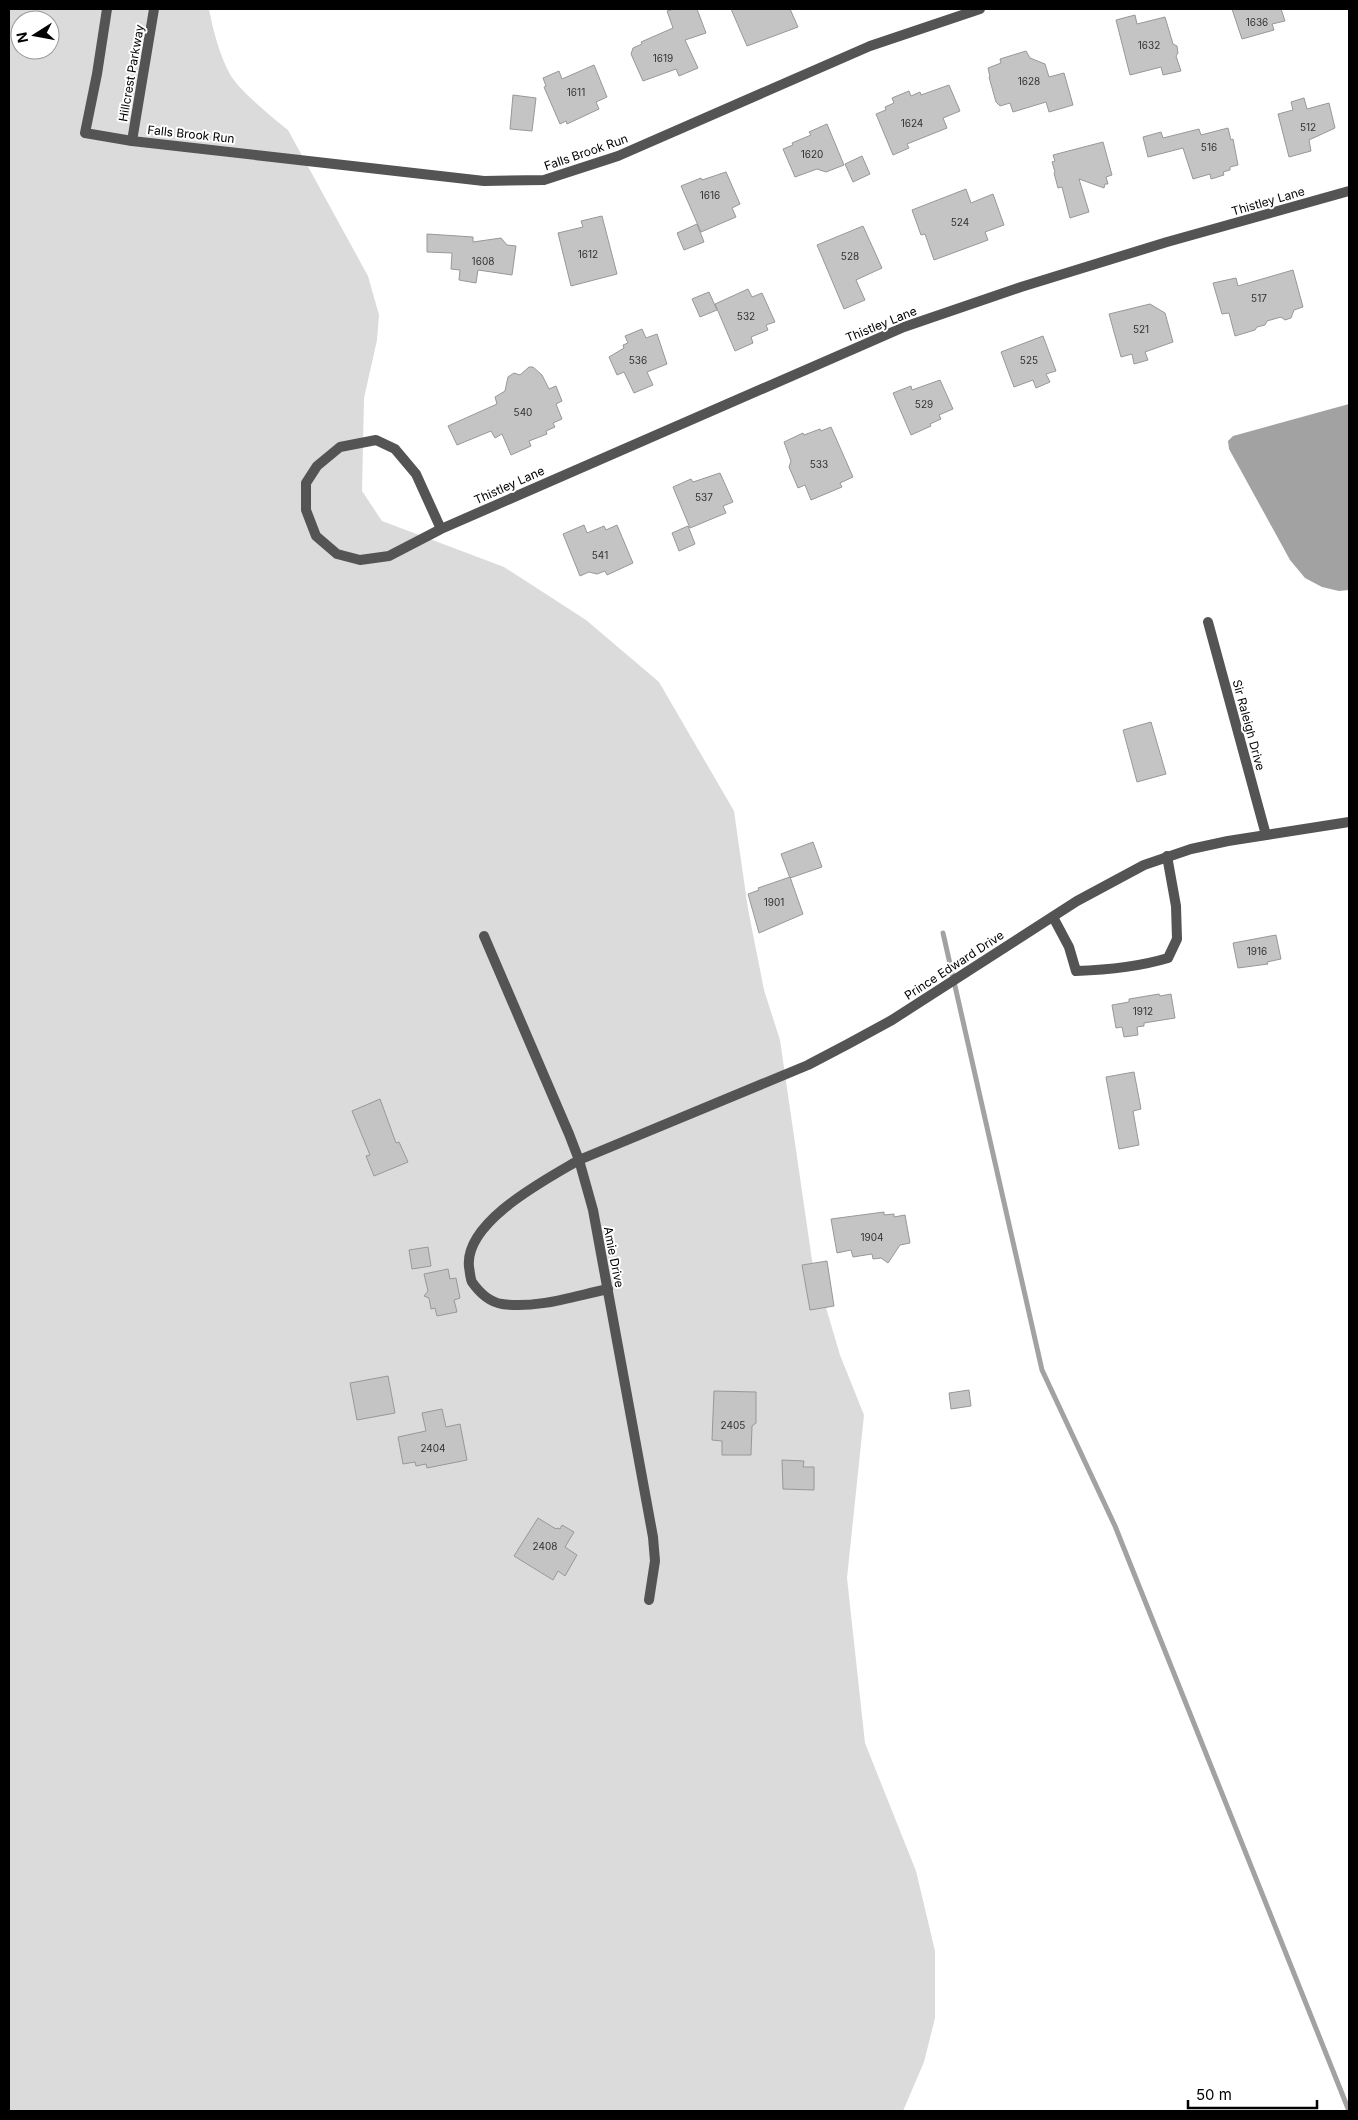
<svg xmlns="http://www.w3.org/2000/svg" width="1358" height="2120" font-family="Inter,sans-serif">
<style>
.green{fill:#dbdbdb;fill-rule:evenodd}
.water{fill:#a2a2a2}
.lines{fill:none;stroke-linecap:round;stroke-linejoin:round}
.stream{stroke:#a2a2a2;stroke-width:5}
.building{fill:#c4c4c4;stroke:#989898}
.minor{stroke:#545454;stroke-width:10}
.labels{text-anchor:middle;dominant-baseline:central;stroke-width:4;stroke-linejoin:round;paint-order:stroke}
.number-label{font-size:10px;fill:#313131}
.street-label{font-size:12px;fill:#000;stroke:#fff}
</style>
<rect width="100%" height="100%" fill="#fff"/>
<path class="green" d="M9,9H209C213,30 220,57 231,76C242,93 272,117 288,130L368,276L379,315L377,340L364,398L362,491L382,521L504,567L586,620L659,682L734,811L748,909L764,990L780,1040L812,1260L840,1355L864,1415L847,1578L865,1743L916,1871L935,1951V2018L924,2062L903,2111H9ZM20,20H50V50H20Z"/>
<polygon class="water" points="1349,404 1349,590 1339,591 1322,587 1305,578 1290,560 1229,449 1228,441 1233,436"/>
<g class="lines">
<polyline class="stream" points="943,933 1042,1370 1115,1526 1349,2111"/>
</g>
<g class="building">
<polygon points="674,9 697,9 706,33 685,40 698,68 679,76 676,69 643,81 631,54 633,48 642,44 641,42 673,28 667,11"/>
<polygon points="731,9 790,9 798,27 747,46"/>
<polygon points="1232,9 1281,9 1285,21 1272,24 1274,30 1242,39"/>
<polygon points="1135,15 1137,24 1165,17 1173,44 1177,46 1178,53 1176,56 1181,71 1163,75 1161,67 1130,75 1116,20"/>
<polygon points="1026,51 1030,58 1045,64 1049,77 1064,73 1073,105 1049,112 1046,102 1013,112 1010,103 1000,106 996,102 989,77 990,77 988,68 1001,63 1000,59"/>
<polygon points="594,65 607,97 596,102 599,109 567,124 566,121 560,124 544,87 546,86 543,78 559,71 562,79"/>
<polygon points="949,85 960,111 943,118 947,128 907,144 909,148 893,155 876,114 886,110 885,107 894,103 892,98 909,91 911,96 920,92 921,95"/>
<polygon points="513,95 536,98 532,131 510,129"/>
<polygon points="1304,98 1307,109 1329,103 1335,128 1309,140 1311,151 1289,157 1278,114 1293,110 1291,102"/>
<polygon points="827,124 844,165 826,172 817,169 795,177 783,149 793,145 792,143 811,135 809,132"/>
<polygon points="1228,128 1231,140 1233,139 1238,165 1230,167 1230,170 1223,172 1224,175 1211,179 1210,174 1193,179 1183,148 1148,157 1143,137 1161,132 1163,138 1199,129 1201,135"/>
<polygon points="1103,142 1112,175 1106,177 1108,184 1105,184 1104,188 1079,179 1089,212 1070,218 1062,187 1058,188 1054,173 1055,172 1052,162 1055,161 1053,155"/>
<polygon points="862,156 870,174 853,182 845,164"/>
<polygon points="726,172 740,204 732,208 736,217 701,232 681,186 701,178 702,180"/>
<polygon points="966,189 971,203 993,194 1004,225 985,232 988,240 934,260 925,234 921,235 912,210"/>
<polygon points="602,216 617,274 571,286 558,233 583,227 581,221"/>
<polygon points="697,224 704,242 684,250 677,233"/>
<polygon points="863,226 882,268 856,280 865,300 844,309 817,245"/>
<polygon points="427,234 473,237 473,242 501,238 507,245 516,246 512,275 478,270 476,283 459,280 460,270 451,269 452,253 427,252"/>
<polygon points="1293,270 1303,307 1294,310 1291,318 1285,320 1281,317 1267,321 1265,325 1257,327 1255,330 1235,336 1229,313 1222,314 1213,283 1236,278 1238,286"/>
<polygon points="748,289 752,297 762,293 775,322 766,325 768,330 751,337 753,343 735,351 715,304"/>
<polygon points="709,292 717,310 700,317 692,299"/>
<polygon points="1150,304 1165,313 1173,342 1145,352 1148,360 1134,364 1132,354 1121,357 1109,314"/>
<polygon points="642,329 646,338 657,334 667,364 647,372 653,385 634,393 624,372 617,375 609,357 624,348 623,345 628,343 625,336"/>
<polygon points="1043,336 1056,371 1046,374 1050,382 1036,388 1033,380 1014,387 1001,352"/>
<polygon points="529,367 533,367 542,375 549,389 556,386 562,401 556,404 562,419 553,423 555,427 546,431 547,434 529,441 531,446 511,455 502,434 495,438 491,431 457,445 448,426 497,404 495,397 505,391 508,377 514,373 520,375"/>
<polygon points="940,380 953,409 939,415 941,419 930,424 931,426 911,435 893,393 911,386 912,390"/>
<polygon points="831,427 853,477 840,483 842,487 811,500 805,485 798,488 789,467 791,461 784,442 803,433 804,435 820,429 821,431"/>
<polygon points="720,473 733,502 723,506 726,513 690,528 673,487 691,479 693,482"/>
<polygon points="584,525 587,533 604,526 606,530 617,525 633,563 607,575 605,571 597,574 589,572 580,576 563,534"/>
<polygon points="688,526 695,544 679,551 672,533"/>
<polygon points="1151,722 1166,774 1137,782 1123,730"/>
<polygon points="813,842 822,867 790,878 781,854"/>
<polygon points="790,877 803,914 759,933 748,894 759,890 758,888"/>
<polygon points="1276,935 1281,959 1267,962 1268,964 1238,968 1233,943"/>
<polygon points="1159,994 1160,996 1171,994 1175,1018 1144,1023 1144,1026 1137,1027 1138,1035 1124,1037 1122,1027 1116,1028 1112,1005 1129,1002 1129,999"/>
<polygon points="1134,1072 1141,1109 1133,1111 1139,1145 1119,1149 1106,1077"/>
<polygon points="380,1099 396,1143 399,1142 408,1162 374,1176 366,1156 370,1155 352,1111"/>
<polygon points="884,1212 884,1215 894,1214 894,1217 905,1215 910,1243 900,1245 888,1263 881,1258 873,1259 872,1254 853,1257 851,1250 837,1253 831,1219"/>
<polygon points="428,1247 431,1266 412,1269 409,1250"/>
<polygon points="827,1261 834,1306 810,1310 802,1265"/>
<polygon points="448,1269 450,1279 456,1278 460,1298 454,1300 457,1312 437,1316 435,1308 431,1309 429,1298 424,1296 428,1291 424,1274"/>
<polygon points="388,1376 395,1413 357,1420 350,1383"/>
<polygon points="969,1390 971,1406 951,1409 949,1393"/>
<polygon points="714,1391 756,1392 756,1423 752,1426 751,1455 722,1455 722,1441 712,1440"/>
<polygon points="442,1409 446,1427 460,1424 467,1460 427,1468 426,1464 416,1466 415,1462 403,1464 398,1437 426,1431 422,1413"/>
<polygon points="782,1460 804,1461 803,1467 814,1467 814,1490 783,1489"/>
<polygon points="538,1518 556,1529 557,1528 560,1529 562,1525 574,1532 565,1547 577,1555 565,1576 558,1571 553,1580 514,1556"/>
</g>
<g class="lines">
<g class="minor">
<polyline points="107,9 97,74 85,133 132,141 484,181 544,180 618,156 870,46 980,9"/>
<polyline points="132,141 154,9"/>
<polyline points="441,529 416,474 395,449 376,440 340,447 317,466 306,483 306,510 316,536 337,554 360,560 389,556 441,529 904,327 1021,287 1167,242 1349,191"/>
<polyline points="1208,622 1266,835"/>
<path d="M1053,917L1069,947L1076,971C1108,970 1138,967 1168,958L1177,939L1176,906L1167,856"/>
<polyline points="484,936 569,1134 579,1160 593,1210 653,1537 655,1561 649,1600"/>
<path d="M608,1289C574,1296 537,1309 502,1304C489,1302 479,1292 472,1282C470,1278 470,1272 469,1267C464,1222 545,1180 579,1160L808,1065L848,1044L892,1020L1077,901L1144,865L1191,849L1228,841L1349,822"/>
</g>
</g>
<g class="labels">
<g class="number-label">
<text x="1257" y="22">1636</text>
<text x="1149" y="45">1632</text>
<text x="663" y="58">1619</text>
<text x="1029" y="81">1628</text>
<text x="576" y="92">1611</text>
<text x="912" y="123">1624</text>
<text x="1308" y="127">512</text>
<text x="1209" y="147">516</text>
<text x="812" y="154">1620</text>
<text x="710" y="195">1616</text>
<text x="960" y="222">524</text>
<text x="588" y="254">1612</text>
<text x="850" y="256">528</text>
<text x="483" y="261">1608</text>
<text x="1259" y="298">517</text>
<text x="746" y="316">532</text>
<text x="1141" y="329">521</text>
<text x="638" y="360">536</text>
<text x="1029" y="360">525</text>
<text x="924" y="404">529</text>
<text x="523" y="412">540</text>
<text x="819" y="464">533</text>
<text x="704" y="497">537</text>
<text x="600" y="555">541</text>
<text x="774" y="902">1901</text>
<text x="1257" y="951">1916</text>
<text x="1143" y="1011">1912</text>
<text x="872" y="1237">1904</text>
<text x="733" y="1425">2405</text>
<text x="433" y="1448">2404</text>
<text x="545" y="1546">2408</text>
</g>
<g class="street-label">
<text transform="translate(131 73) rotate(-80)">Hillcrest Parkway</text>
<text transform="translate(191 134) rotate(6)">Falls Brook Run</text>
<text transform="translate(586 152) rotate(-19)">Falls Brook Run</text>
<text transform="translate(1268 201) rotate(-16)">Thistley Lane</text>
<text transform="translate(881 324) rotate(-22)">Thistley Lane</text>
<text transform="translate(509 485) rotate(-24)">Thistley Lane</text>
<text transform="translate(1249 725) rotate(75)">Sir Raleigh Drive</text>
<text transform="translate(954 965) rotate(-33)">Prince Edward Drive</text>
<text transform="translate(614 1257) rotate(79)">Amie Drive</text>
</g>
</g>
<rect width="1358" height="2120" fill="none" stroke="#000000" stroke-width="20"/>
<g transform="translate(35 35) rotate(259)"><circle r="24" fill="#ffffff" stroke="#999999"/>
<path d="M0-4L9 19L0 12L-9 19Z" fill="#000000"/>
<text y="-8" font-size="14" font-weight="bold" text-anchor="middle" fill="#000000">N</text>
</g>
<path d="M1188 2100v8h129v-8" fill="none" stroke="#000000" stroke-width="2.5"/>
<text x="1196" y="2100" font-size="15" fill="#000000" stroke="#ffffff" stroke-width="4" paint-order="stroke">50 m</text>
</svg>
